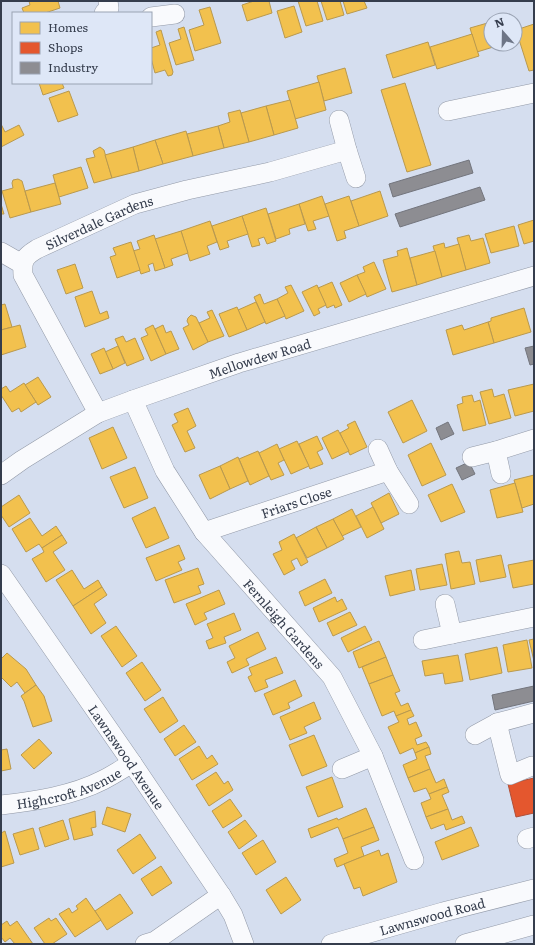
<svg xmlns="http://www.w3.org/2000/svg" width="535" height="945" font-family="Literata,serif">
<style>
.homes{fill:#f2c14e;stroke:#b9994e}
.shops{fill:#e4572e;stroke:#b04f37}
.industry{fill:#8d8d92;stroke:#73757d}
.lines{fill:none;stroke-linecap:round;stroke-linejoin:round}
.minor-casing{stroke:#9299a7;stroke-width:20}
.minor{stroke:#f9fafd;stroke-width:19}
.labels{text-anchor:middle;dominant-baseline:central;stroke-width:4;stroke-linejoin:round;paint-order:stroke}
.street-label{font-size:13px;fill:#353d4d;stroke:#dee7f7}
</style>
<rect width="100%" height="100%" fill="#d5deef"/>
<g class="homes">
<polygon points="29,1 58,1 60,8 45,13 24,13 22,8 30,5"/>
<polygon points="254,1 269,1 272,13 247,21 242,5"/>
<polygon points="298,1 317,1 323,21 306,26"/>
<polygon points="321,1 340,1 344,15 327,20"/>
<polygon points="343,1 364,1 367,8 347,14"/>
<polygon points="294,6 302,32 285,38 277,11"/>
<polygon points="210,7 221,43 195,51 189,30 204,25 199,10"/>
<polygon points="511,16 512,20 497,20"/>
<polygon points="491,22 491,44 503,44 477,52 470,28"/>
<polygon points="534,24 534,70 529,71 516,30"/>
<polygon points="184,27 194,60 176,65 169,43 181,39 178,29"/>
<polygon points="515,28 519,39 515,40"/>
<polygon points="161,30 173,72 172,75 168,76 165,70 155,73 151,58 151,48 160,45 156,32"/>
<polygon points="472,34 479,56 437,69 430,47"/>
<polygon points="428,42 435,65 393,78 386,55"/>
<polygon points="345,68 352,93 324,101 317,76"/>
<polygon points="319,82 326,110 295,119 287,91"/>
<polygon points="39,83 62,83 64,88 43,95"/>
<polygon points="405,83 431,165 407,172 381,90"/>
<polygon points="69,91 78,115 58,122 49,98"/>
<polygon points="290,100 298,128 274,135 266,106"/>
<polygon points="266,106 274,135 249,142 241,113"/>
<polygon points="240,110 249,142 224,148 218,126 230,122 228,113"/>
<polygon points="1,124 5,132 19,125 24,135 1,147"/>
<polygon points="218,126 224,148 193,156 187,134"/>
<polygon points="186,131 193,156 163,164 155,140"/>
<polygon points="155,140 163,164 139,171 133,147"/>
<polygon points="100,147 104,150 112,178 94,183 86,159 95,157 93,151"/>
<polygon points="133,147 139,171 112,178 105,155"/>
<polygon points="81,167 88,188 59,197 53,175"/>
<polygon points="18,179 22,181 31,212 10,218 2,191 13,188 12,183 13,180"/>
<polygon points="55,183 61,204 31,212 25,191"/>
<polygon points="380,191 388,216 359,226 351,201"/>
<polygon points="322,196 329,216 313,221 316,229 308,231 299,204"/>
<polygon points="349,196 359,226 344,231 346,238 337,241 325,204"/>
<polygon points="1,204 4,214 1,214"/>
<polygon points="299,204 305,224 289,229 290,234 276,239 268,214"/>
<polygon points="266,208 276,241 267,244 264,237 258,239 260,245 252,247 242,216"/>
<polygon points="242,216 248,234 227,241 229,247 220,250 212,226"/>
<polygon points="534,220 534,241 524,244 518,225"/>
<polygon points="210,221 217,242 207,246 210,254 190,261 181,231"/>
<polygon points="514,226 519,246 491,253 485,234"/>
<polygon points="181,231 188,253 171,259 173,265 165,268 155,239"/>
<polygon points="154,235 165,268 155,271 153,263 148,265 150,271 141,274 133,251 140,249 137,241"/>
<polygon points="469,235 471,241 483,238 490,263 466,270 457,238"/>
<polygon points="131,242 140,270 117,278 110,257 116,255 113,248"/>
<polygon points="444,243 445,248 459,244 466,270 442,277 433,246"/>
<polygon points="407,248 417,285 392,292 383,260 398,256 397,251"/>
<polygon points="435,251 442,277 417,285 410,258"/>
<polygon points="374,262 386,289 367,297 357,275 365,272 363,267"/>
<polygon points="75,264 83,288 66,294 57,270"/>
<polygon points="357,275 366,294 349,302 340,283"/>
<polygon points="332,282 342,305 335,308 334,305 327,308 318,288"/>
<polygon points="291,285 304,311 286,319 277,299 288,293 285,287"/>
<polygon points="317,285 326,305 318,309 320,313 314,316 302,292"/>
<polygon points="92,291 100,314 107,311 109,318 85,327 75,297"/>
<polygon points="260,294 264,304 277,299 285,316 266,324 254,297"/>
<polygon points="256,302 265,322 247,330 238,310"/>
<polygon points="5,304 12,327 1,330 1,305"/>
<polygon points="237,307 247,330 229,337 219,314"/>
<polygon points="524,308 531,332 494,343 488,322 491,321 491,318"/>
<polygon points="212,310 224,336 208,342 199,323 210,318 207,312"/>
<polygon points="191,315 196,317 208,342 193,350 183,328 189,325 187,321 188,318"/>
<polygon points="488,322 494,343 453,355 446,330 462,325 464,330"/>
<polygon points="20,325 26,347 1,355 1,330"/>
<polygon points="153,325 166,354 151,361 141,338 148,335 145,329"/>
<polygon points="163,325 166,333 171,331 179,349 166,354 155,329"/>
<polygon points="123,336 126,342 135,338 144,359 127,366 115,339"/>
<polygon points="118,346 125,363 113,369 105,352"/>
<polygon points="104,348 113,369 100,374 91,354"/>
<polygon points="38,377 51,397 38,405 25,385"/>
<polygon points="24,383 36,402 21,412 19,408 12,412 1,395 1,389 6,386 10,392"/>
<polygon points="534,384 534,411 515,416 508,390"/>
<polygon points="492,389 494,397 504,394 511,418 489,424 480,392"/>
<polygon points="472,395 474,402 480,400 486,425 463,431 457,405 463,403 462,397"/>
<polygon points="412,400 427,431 403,443 388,412"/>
<polygon points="188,408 196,426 187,431 195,448 185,452 172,425 178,422 174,414"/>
<polygon points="355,421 367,447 350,455 340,433 349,428 347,425"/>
<polygon points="113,427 127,458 102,469 89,438"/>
<polygon points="338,430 349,451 332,459 322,438"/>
<polygon points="317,436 323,449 317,452 323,464 310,469 299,444"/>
<polygon points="297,441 309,466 291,474 279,449"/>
<polygon points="431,443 446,475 422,486 408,455"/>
<polygon points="277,444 284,460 278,463 284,475 271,480 259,453"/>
<polygon points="258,451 269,476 250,485 239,459"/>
<polygon points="238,457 248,481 230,489 220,466"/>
<polygon points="220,466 230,489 210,499 199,475"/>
<polygon points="135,467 148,498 124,508 110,477"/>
<polygon points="534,475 534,504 522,508 514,480"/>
<polygon points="515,483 523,512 497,518 490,490"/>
<polygon points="452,484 465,512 441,522 428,495"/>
<polygon points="389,493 399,514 381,523 371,503"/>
<polygon points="19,495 30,513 9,527 1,515 1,507"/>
<polygon points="155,507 169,538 146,548 132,518"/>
<polygon points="373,507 384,529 367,538 356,516"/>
<polygon points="352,509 361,527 342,536 333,519"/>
<polygon points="30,518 42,536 56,526 62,535 42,548 39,544 26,552 12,529"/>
<polygon points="333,519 344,539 327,548 316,527"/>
<polygon points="316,527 327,548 307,558 296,538"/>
<polygon points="294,534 308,562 301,566 297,558 291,561 295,569 284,575 273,554 282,550 279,542"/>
<polygon points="62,535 67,543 53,552 65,570 46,582 32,559 44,552 42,548"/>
<polygon points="179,545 185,559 178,562 182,570 156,581 146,558"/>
<polygon points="459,551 462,563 470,562 475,584 451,589 445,554"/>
<polygon points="501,555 506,577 480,582 476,560"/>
<polygon points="534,560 534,584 513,588 508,565"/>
<polygon points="442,564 447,585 420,590 416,569"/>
<polygon points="198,568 204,584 198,586 201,593 174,603 165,580"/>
<polygon points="72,570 84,589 98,580 102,587 73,606 56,580"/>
<polygon points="411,570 415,590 390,596 385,576"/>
<polygon points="325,579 332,593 305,606 299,592"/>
<polygon points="102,587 107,595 94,604 106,623 91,634 73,606"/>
<polygon points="219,590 225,604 204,613 207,619 195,625 186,604"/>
<polygon points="335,597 337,602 342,599 347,609 319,622 313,608"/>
<polygon points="350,612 357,625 333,636 327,623"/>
<polygon points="234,613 241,630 224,637 226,643 209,649 206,641 213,638 207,624"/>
<polygon points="116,626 137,656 122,667 101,636"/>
<polygon points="365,626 372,640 348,652 341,638"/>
<polygon points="258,632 266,649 246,659 249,665 232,673 227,662 235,658 229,646"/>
<polygon points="534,639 534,661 529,640"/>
<polygon points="527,640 532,668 508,672 503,645"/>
<polygon points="379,641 386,657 359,668 353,652"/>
<polygon points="497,647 502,673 470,680 465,654"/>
<polygon points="7,653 26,669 36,685 25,693 17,682 11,687 1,677 1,659"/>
<polygon points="458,655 463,681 445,684 443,673 425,676 422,661"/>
<polygon points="276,657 283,673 265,680 268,687 255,692 248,677 252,675 249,668"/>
<polygon points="386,657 393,675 369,684 362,667"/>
<polygon points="142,662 161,690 145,701 126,673"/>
<polygon points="393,675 400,691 395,693 401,706 408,703 411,710 396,716 394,711 382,716 369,684"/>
<polygon points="295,680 302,696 288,703 290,708 273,715 264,694"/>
<polygon points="36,685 44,696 52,721 33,727 24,701 21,696"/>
<polygon points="163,697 178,721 160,733 144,709"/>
<polygon points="314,702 321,719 304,727 307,733 290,740 280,717"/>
<polygon points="411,710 414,716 407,719 409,725 416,722 422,736 415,739 417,745 426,742 429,747 415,753 413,748 400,754 388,727 399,722 396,716"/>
<polygon points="184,725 196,742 175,756 164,739"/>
<polygon points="314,735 327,766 302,776 289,745"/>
<polygon points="39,739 52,753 34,769 21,755"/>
<polygon points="199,746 207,759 212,755 218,764 192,780 179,759"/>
<polygon points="429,747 431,754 425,756 430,769 408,778 403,765 417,759 415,753"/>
<polygon points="7,749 11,769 1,771 1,750"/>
<polygon points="430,769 436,783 444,779 447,787 429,794 426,788 414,792 408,778"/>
<polygon points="216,772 224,784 228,781 233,790 209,806 196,785"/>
<polygon points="332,777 343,807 318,817 306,787"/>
<polygon points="447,787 449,792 442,795 448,809 426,817 421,803 431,799 429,794"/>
<polygon points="230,799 242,816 223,828 212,811"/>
<polygon points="107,807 131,814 125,832 102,824"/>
<polygon points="366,808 374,827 343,839 338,827 311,838 308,829 337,818 338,820"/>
<polygon points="448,809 452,820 462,816 465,823 446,830 444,824 431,829 426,817"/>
<polygon points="95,811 96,827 91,828 93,835 74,840 69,819"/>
<polygon points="63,820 69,839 45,847 39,828"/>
<polygon points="245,820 257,836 239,849 228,832"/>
<polygon points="374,827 379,840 361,847 364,856 337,867 334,859 348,853 343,839"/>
<polygon points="471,827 479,846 442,860 435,842"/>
<polygon points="33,828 39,849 20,855 13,834"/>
<polygon points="5,831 14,863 1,867 1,833"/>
<polygon points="140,834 156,858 133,874 117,850"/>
<polygon points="263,840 276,862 256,875 242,853"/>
<polygon points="379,850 381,856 388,853 397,882 363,896 360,887 354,889 344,864"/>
<polygon points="161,866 172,883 152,896 141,879"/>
<polygon points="286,877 301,900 281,914 266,890"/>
<polygon points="120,894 133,913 107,930 95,911"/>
<polygon points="86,898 101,920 75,937 59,914 69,908 72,913 78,909 76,906"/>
<polygon points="49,918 51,921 56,918 67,934 52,944 45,944 34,928"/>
<polygon points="7,921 10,926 17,921 33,944 15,944 10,938 5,942 1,937 1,925"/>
</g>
<polygon class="shops" points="534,778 534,813 516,817 508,784"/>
<g class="industry">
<polygon points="469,160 473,173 393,197 389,184"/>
<polygon points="480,187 485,200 400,227 395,214"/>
<polygon points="534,346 534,364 530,365 525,348"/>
<polygon points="448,422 454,434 441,440 436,428"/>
<polygon points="469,462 475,474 462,480 456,468"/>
<polygon points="534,686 534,701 495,710 492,695"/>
</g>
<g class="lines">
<g class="minor-casing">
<g id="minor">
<polyline points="104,13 109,8 108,1"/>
<polyline points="151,17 175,14"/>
<polyline points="448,111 534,93"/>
<polyline points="339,120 347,150 356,178"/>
<polyline points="1,252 22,264"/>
<path id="s1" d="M133,400L165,471L204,532L332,677L373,756L414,860"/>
<path id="s2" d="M98,413L23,275C22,260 24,257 37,249L135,204L187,190L270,172L347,150"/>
<polyline points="378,449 388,471 409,504"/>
<polyline points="496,451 501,474"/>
<polyline points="472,457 496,451 534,439"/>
<path id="s3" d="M1,475L22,460L98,413L133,400L239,363L534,276"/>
<path id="s4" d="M204,532L388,471"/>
<path id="s5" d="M1,574L132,763L221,895L233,915L244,944"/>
<polyline points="445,604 452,634"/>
<polyline points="423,640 534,617"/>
<polyline points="497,723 510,775 532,766"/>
<polyline points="475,735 497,723 534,713"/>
<polyline points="342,769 373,756"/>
<path id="s6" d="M1,805C35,801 72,796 103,780C113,775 122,769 132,763"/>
<polyline points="527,839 534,837"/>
<polyline points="145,944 155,941 221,895"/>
<path id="s7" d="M331,944L443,912L534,889"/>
<polyline points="465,944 534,925"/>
</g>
</g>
<use href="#minor" class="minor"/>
</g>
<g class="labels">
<g class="street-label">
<text stroke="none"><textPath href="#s2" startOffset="257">Silverdale Gardens</textPath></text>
<text stroke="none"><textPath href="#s3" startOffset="286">Mellowdew Road</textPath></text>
<text stroke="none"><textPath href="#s4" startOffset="97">Friars Close</textPath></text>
<text stroke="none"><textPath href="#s1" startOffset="272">Fernleigh Gardens</textPath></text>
<text stroke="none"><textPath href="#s5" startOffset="222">Lawnswood Avenue</textPath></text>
<text stroke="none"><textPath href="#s6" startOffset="70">Highcroft Avenue</textPath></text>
<text stroke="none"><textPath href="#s7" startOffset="105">Lawnswood Road</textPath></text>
</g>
</g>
<rect width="535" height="945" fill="none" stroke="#353d4d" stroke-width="4"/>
<rect x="12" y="12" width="140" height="72" fill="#dee7f7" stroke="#9aa3b3"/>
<rect x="20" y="22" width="20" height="12" fill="#f2c14e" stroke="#9aa3b3"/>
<text x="48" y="32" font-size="12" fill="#353d4d">Homes</text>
<rect x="20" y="42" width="20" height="12" fill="#e4572e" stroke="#9aa3b3"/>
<text x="48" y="52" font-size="12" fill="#353d4d">Shops</text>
<rect x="20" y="62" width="20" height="12" fill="#8d8d92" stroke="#9aa3b3"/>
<text x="48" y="72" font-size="12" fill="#353d4d">Industry</text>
<g transform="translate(503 32) rotate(340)"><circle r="19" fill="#dee7f7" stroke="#9aa3b3"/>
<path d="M0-3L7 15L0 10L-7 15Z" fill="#6d7586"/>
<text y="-6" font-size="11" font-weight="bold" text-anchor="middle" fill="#353d4d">N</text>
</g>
</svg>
